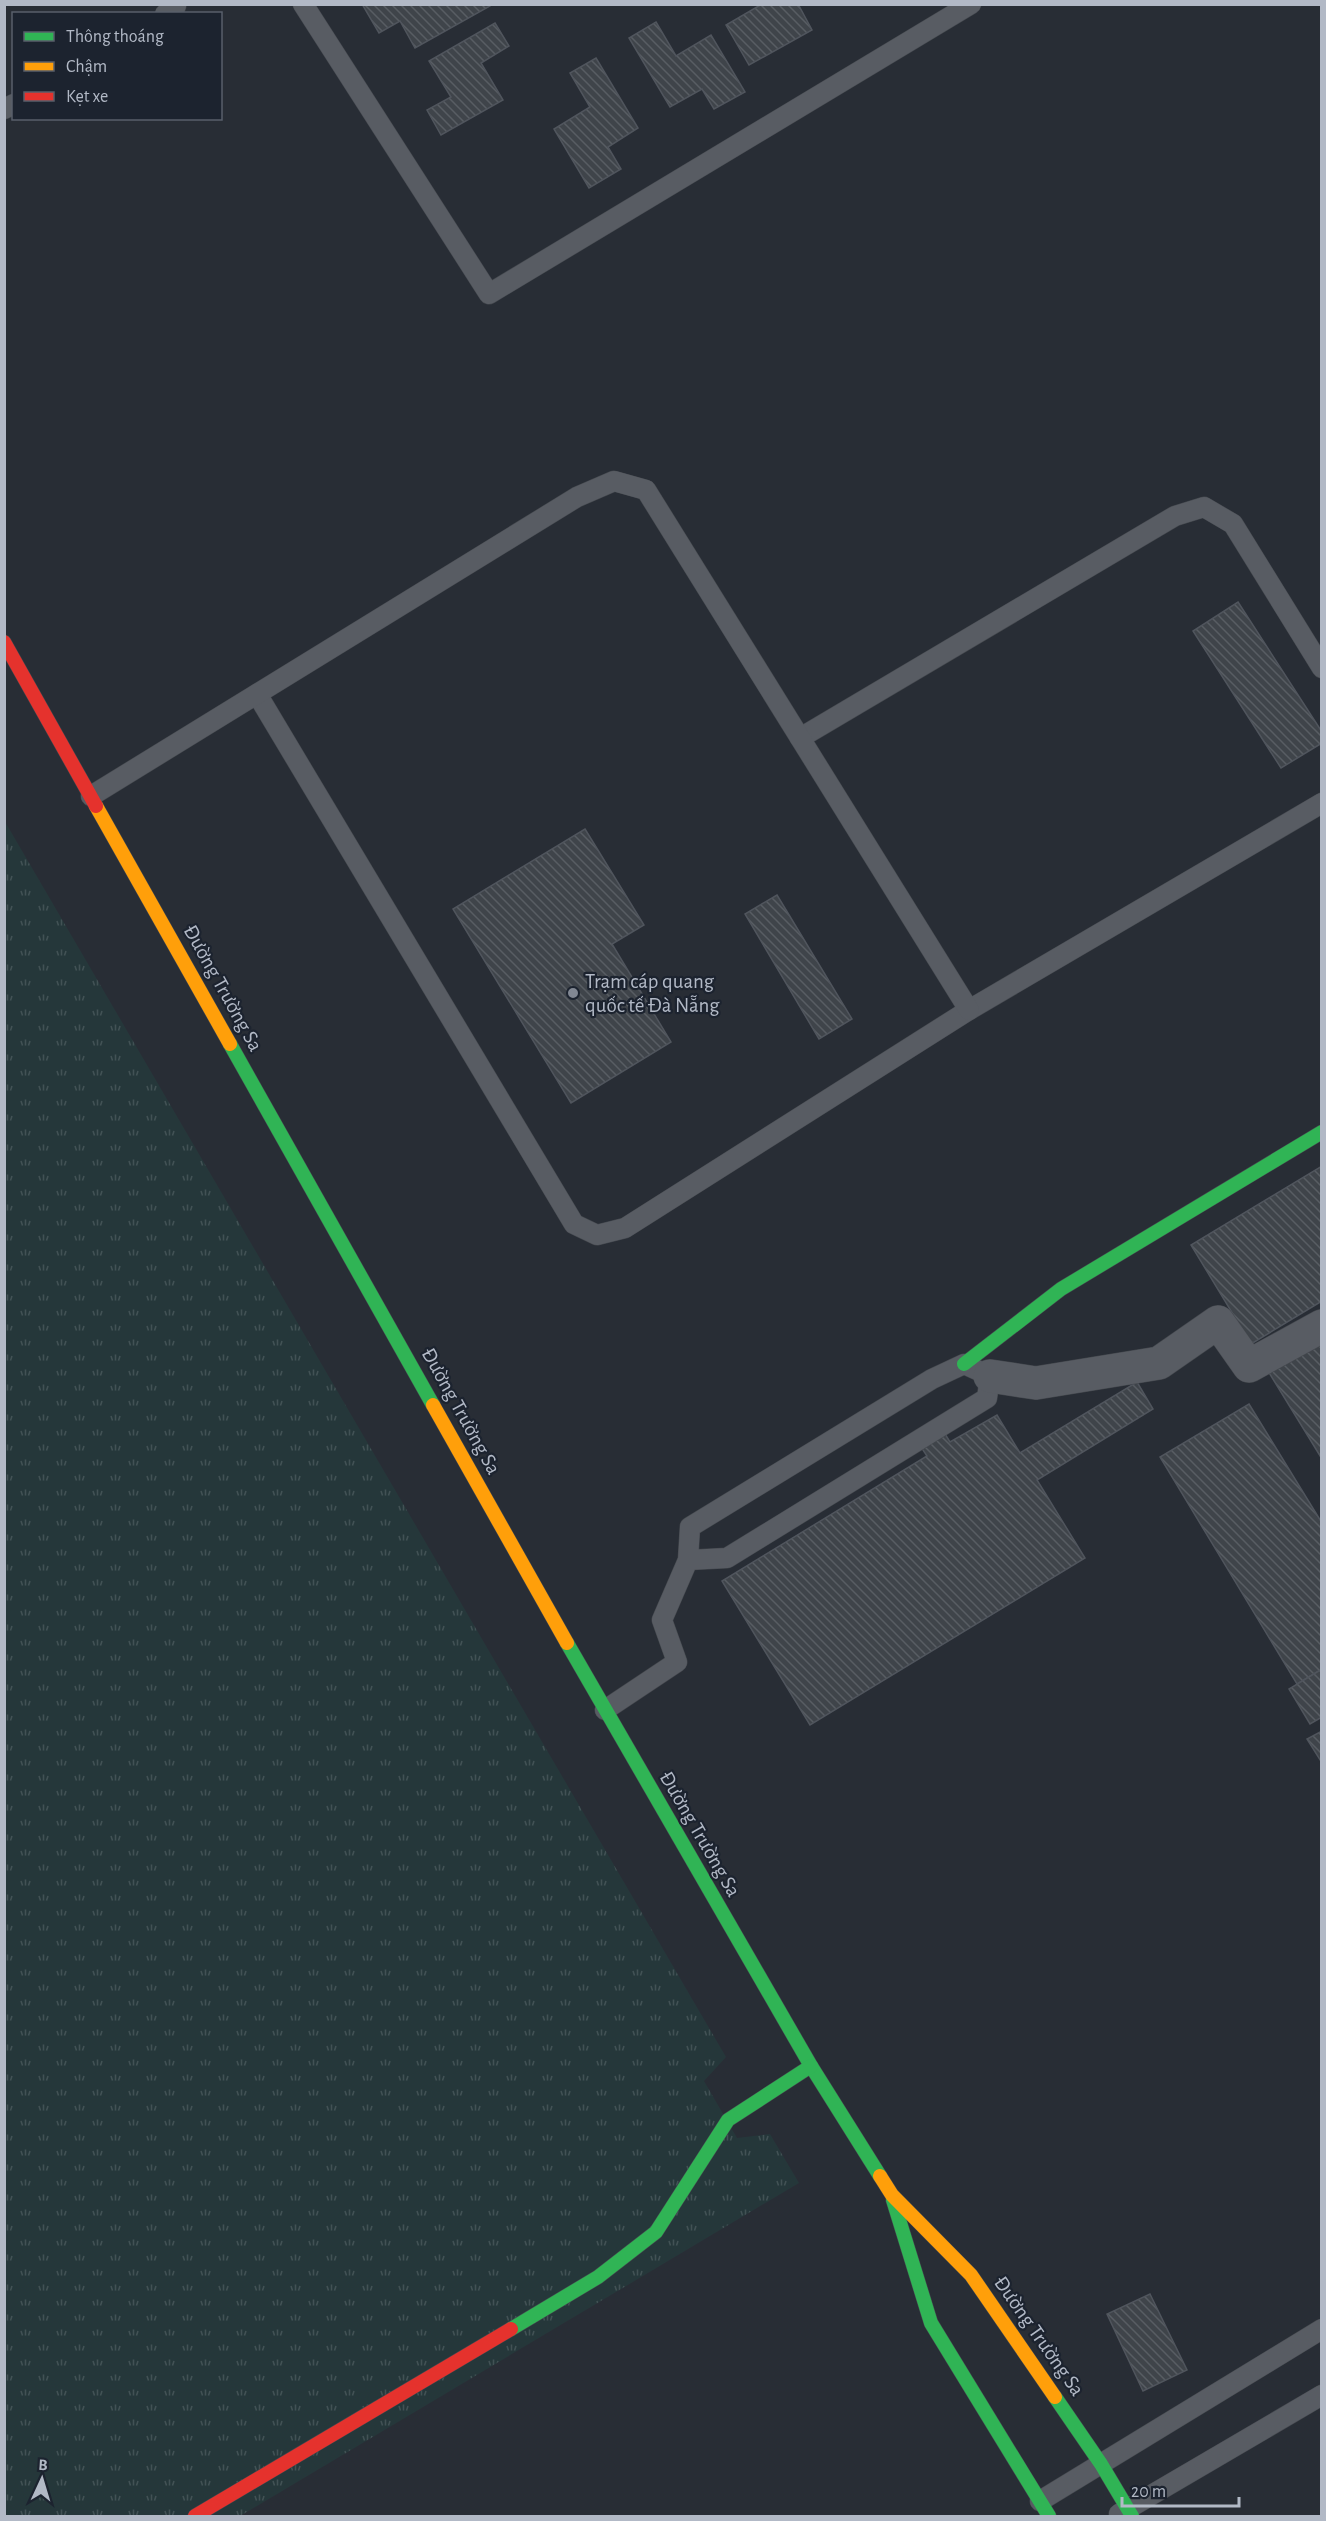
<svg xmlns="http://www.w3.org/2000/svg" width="1326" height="2521" font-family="'Alegreya Sans',sans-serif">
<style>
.grass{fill:url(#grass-tufts)}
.building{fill:url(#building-back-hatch);stroke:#50555d;stroke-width:1.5}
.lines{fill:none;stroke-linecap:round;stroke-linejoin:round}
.lane-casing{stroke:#44484e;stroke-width:21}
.street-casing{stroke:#44484e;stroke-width:34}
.fast-casing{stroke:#44484e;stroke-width:15}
.slow-casing{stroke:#44484e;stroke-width:15}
.jam-casing{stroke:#44484e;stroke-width:15}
.lane{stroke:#585c63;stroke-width:20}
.street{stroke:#585c63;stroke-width:33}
.fast{stroke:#30b455;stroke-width:14}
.slow{stroke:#ff9f0a;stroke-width:14}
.jam{stroke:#e5322d;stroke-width:14}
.poi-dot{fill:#828893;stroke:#1c232f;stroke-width:2}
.labels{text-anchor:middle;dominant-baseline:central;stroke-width:4.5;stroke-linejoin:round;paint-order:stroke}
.poi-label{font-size:21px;fill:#b2b9c6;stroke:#1c232f;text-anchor:start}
.street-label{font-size:21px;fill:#b2b9c6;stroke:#1c232f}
</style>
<defs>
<pattern id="grass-tufts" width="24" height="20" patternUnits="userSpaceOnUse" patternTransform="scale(1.5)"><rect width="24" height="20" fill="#25373a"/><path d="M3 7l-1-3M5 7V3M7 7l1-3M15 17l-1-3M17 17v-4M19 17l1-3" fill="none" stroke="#425255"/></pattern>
<pattern id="building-back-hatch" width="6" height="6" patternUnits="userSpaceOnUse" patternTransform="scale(1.5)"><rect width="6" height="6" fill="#3f444a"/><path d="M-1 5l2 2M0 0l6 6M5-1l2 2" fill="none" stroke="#585d63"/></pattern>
</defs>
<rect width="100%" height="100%" fill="#282d35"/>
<polygon class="grass" points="4,820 726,2057 704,2081 737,2138 770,2134 799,2183 240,2516 5,2516"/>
<g class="building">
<polygon points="362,4 489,4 490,6 415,48 400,21 379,33"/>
<polygon points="762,4 798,4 812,30 749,65 726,25"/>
<polygon points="656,22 676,56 711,35 745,92 714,109 702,89 670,107 629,38"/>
<polygon points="495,23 509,46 481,63 503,100 441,135 427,110 451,97 429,61"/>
<polygon points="596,58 638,128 608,147 621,169 589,188 554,129 590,107 570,73"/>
<polygon points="1238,602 1322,732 1322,743 1281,768 1193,631"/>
<polygon points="585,829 644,925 612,944 671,1042 571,1103 453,909"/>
<polygon points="777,895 852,1019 819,1039 745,914"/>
<polygon points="1322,1166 1322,1301 1251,1344 1191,1245"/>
<polygon points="1322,1339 1322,1459 1268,1371"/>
<polygon points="1137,1382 1153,1409 1037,1480 1085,1558 810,1725 722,1581 927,1456 919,1444 942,1429 950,1442 997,1415 1020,1453"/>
<polygon points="1249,1404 1322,1523 1322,1669 1297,1684 1160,1457"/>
<polygon points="1322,1669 1322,1717 1310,1724 1289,1689"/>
<polygon points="1322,1731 1322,1763 1307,1739"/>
<polygon points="1150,2294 1187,2370 1143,2391 1107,2314"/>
</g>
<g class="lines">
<g class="lane-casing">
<g id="lane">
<polyline points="303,4 489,294 971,4"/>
<polyline points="165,14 176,6"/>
<polyline points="4,109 14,104"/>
<polyline points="257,694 574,1224 597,1235 625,1228 969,1010 1322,803"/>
<polyline points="800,738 1175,516 1204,507 1233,524 1322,668"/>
<polyline points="91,796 577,497 614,481 646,490 969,1010"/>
<polyline points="605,1710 677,1662 662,1620 688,1560 690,1527 932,1379 964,1364 990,1376 987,1398 727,1558 688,1560"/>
<polyline points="1040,2501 1322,2329"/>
<polyline points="1119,2514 1322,2395"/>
</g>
</g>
<g class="street-casing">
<polyline id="street" points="990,1376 1036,1383 1159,1363 1218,1322 1249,1366 1322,1326"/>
</g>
<g class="fast-casing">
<g id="fast">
<polyline points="230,1044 433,1405"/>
<polyline points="964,1364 1061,1289 1322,1132"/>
<polyline points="567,1643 811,2066 880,2176"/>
<polyline points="893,2200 931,2323 1049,2516"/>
<polyline points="511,2329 598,2277 656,2232 728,2120 811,2066"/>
<polyline points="1055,2397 1101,2464 1132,2516"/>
</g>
</g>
<g class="slow-casing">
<g id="slow">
<polyline points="96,806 230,1044"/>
<polyline points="433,1405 567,1643"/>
<polyline points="880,2176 892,2195 971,2275 1055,2397"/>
</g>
</g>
<g class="jam-casing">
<g id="jam">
<polyline points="4,642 96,806"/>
<polyline points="195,2516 511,2329"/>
</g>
</g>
<use href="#lane" class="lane"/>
<use href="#street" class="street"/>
<use href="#fast" class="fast"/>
<use href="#slow" class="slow"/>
<use href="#jam" class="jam"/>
</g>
<circle class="poi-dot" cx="573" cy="993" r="6"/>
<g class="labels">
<g class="poi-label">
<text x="585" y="981">Trạm cáp quang<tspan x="585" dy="24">quốc tế Đà Nẵng</tspan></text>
</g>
<g class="street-label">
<text transform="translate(223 988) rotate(61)">Đường Trường Sa</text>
<text transform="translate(461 1411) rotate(61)">Đường Trường Sa</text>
<text transform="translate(700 1834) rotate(60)">Đường Trường Sa</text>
<text transform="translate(1039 2336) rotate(55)">Đường Trường Sa</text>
</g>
</g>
<rect width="1326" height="2521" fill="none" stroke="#b2b9c6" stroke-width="12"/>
<rect x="12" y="12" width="210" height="108" fill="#1c232f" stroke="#585f6b" stroke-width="1.5"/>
<rect x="24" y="32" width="30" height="9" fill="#30b455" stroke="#585f6b" stroke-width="1.5"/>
<text x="66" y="42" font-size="18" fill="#b2b9c6">Thông thoáng</text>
<rect x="24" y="62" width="30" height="9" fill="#ff9f0a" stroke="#585f6b" stroke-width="1.5"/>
<text x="66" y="72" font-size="18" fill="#b2b9c6">Chậm</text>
<rect x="24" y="92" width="30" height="9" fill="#e5322d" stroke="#585f6b" stroke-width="1.5"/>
<text x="66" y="102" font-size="18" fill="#b2b9c6">Kẹt xe</text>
<g transform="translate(42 2479) rotate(4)" stroke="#1c232f" stroke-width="4.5" paint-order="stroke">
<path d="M0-4.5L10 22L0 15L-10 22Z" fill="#b2b9c6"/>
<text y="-9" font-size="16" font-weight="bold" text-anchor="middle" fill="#b2b9c6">B</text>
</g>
<path d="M1122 2497v9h117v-9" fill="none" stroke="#b2b9c6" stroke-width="3"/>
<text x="1131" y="2497" font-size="18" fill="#b2b9c6" stroke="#1c232f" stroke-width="4.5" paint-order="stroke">20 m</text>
</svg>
